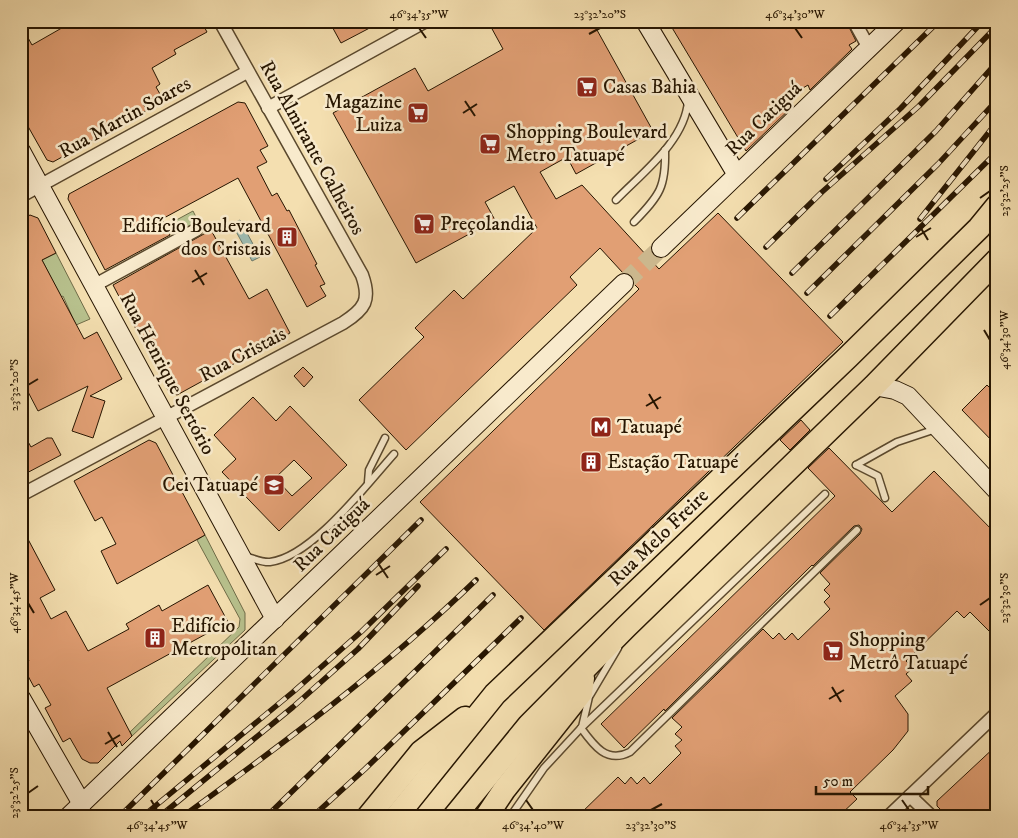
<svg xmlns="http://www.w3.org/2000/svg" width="1018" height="838" font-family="'IM FELL DW Pica',serif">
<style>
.green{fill:#b8c28e;stroke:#6f6c48}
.water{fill:#9dbcb2;stroke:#6d796b}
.building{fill:#e19f74;stroke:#261501;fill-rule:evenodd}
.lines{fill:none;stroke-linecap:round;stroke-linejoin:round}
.secondary-tunnel{stroke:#cbb78d;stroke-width:18;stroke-dasharray:18 9;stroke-linecap:butt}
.lane-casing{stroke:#5a482d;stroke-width:9}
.street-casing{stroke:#5a482d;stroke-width:15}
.secondary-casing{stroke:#261501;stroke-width:20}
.highway-casing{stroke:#261501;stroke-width:25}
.lane{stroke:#f8eacc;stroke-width:6}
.street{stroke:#f8eacc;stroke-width:12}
.secondary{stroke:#f8eacc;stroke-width:18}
.highway{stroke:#f4dfb0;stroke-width:22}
.rail-casing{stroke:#261501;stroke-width:5.5}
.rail{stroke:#f8eacc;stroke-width:4;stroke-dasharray:11;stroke-linecap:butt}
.ticks{fill:none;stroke:#261501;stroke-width:2}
.labels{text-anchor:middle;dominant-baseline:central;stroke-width:5;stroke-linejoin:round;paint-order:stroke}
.poi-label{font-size:20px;fill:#261501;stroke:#f8eacc;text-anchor:start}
.street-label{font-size:20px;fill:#261501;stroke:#f8eacc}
.neatline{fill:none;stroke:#261501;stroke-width:2}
.ticks-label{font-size:12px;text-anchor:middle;fill:#261501}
</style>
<rect width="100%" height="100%" fill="#f4dfb0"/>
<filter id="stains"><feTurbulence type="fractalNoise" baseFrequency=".004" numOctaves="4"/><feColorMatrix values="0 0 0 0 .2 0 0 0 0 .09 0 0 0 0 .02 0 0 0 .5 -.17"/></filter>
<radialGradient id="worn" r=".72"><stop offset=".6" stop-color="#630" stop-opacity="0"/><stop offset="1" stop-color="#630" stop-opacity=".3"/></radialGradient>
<g class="green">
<polygon points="193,211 199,223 176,236 169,224"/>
<polygon points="56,253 90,319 76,325 63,296 61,297 42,260"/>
<polygon points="205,535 245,613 245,630 132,736 130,732 239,627 240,619 197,540"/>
</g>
<polygon class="water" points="240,220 260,257 252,261 232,224"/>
<g class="building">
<polygon points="74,21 201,21 207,32 174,50 176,54 152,68 160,84 156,87 160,94 143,104 147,110 53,162 47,160 21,114 21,25 32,45"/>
<polygon points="329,21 383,21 341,43"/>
<polygon points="502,21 592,21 653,131 576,174 567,157 540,172 556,199 582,185 659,269 718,213 843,342 544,630 420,502 639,289 634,284 632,276 623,273 600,248 570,277 577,285 406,450 359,400 424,337 415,328 454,290 463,299 537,228 514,186 485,202 495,220 416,263 333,113 415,68 428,91 503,49 491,27"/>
<polygon points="668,21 846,21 856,41 849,45 852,49 810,90 808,85 788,97 793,106 746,151"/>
<polygon points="238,102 245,103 268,146 260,150 267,162 257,167 272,196 277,193 287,211 289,210 317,264 315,265 325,284 320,286 326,296 307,307 238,178 162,219 170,235 105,270 68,199 69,194"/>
<polygon points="30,215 38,218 56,253 42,260 84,339 97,332 122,379 90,396 105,401 93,438 72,431 88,386 38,411 26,388 21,391 21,220"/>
<polygon points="211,230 249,299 267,289 290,333 177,395 169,392 160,374 168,370 156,350 149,354 113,285"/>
<polygon points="303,367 313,377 304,387 294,376"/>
<polygon points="987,385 997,395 997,446 962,410"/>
<path d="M253,397L276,421L290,406L347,465L279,531L222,472L236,459L214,435ZM294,460L312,478L292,496L275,478Z"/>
<polygon points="801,420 810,430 790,450 780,440"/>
<polygon points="21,429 31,447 47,438 52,438 61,455 21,476"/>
<polygon points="149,440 156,443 205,535 117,584 101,551 116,544 102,517 95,521 74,481"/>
<polygon points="829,448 892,512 934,471 997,535 997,624 989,631 970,612 964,618 957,611 906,661 913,668 906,674 912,681 895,696 908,714 908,731 893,750 850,792 857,799 839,816 832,809 824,817 577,817 618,777 625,784 631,777 637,784 644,777 650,784 681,753 675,746 682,740 675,734 682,727 672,718 763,629 773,639 779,633 785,640 792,633 798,640 830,609 824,602 830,596 824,590 830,584 820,573 860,534 862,529 859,525 854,526 813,566 812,565 665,711 664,709 624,748 601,724 835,496 808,468"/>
<polygon points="21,526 55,590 40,598 51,619 66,611 88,651 129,629 126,624 159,605 162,611 208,585 228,622 107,688 132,736 122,746 120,741 98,763 90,763 82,759 70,738 63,742 45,708 51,705 39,684 34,687 22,665 29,661 21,646"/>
<polygon points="997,745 997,817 948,817 937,806 937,801"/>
</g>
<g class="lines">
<polyline class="secondary-tunnel" points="624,283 661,248"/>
<g class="lane-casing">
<g id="lane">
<path d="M616,200C642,173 685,141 688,101"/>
<path d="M634,222C660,195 666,187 665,150"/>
<polyline points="856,465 897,442 936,429"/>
<polyline points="856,465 878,476 885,498"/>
<polyline points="368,482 369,470 385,438"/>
<path d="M244,556C252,558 263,563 270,562C312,557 366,485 394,454"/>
<polyline points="582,727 589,697 618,648"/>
<path d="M581,728C594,746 607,764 630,752L857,530"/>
<polyline points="510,817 544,768 581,728 825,494"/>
</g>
</g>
<g class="street-casing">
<g id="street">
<polyline points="854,21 869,48"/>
<polyline points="268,108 426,21"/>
<polyline points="21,196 247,72"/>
<polyline points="95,285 196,230"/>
<path d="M21,495L343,323C365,309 371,300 362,275L220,21"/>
<polyline points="910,796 932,817"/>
<polyline points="888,817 997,713"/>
</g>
</g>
<g class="secondary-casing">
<g id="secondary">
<polyline points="645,21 737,175"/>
<polyline points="21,151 275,619"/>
<polyline points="661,248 897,21"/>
<polyline points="874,386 895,390 908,396 997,491"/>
<polyline points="21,698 82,804"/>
<polyline points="68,817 624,283"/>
</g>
</g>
<g class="highway-casing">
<g id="highway">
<polyline points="368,817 421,752 465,718"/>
<polyline points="396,817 495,694 848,357 979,228 997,206"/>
<polyline points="454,817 529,725 626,627 874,386 997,260"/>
<polyline points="486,817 504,790 581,693 583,678"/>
</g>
</g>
<use href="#lane" class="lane"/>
<use href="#street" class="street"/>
<use href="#secondary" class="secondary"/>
<use href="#highway" class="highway"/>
<g class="rail-casing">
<g id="rail">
<polyline points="826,179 901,108 983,21"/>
<polyline points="737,218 939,21"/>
<polyline points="920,219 997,122"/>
<polyline points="766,247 822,192 919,106 997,26"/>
<polyline points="792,273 936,131 997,62"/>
<polyline points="807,293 938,164 997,100"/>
<polyline points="830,316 997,152"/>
<polyline points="119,817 421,520"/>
<polyline points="142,817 293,692 362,631 446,549"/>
<polyline points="159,817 293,707 358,649 418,586"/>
<path d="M182,817C284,743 385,668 476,580"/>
<polyline points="266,817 493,595"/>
<polyline points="312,817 365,769 521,618"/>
</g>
</g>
<use href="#rail" class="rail"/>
</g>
<path class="ticks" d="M419,28L426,38M795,28L802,38M589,34L600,28M465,101L475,116M463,113L477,104M980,198L990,191M919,225L928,240M916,237L931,228M195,270L204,285M192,282L207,273M984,330L990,340M28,385L38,379M649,394L658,409M646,406L661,397M378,563L388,578M376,575L390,566M28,603L34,613M980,605L990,598M832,687L841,702M829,699L844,690M108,732L117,747M105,744L120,735M28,793L38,786M151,800L157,810M526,800L533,810M902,800L909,810M651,810L662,804"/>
<defs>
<g id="supermarket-square" transform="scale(1.125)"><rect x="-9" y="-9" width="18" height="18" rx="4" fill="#8f2418" stroke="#f8eacc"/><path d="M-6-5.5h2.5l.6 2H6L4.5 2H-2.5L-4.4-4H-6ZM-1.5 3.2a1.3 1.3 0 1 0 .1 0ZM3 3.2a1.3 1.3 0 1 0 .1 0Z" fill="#fff"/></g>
<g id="building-square" transform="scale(1.125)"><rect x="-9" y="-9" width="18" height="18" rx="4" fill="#8f2418" stroke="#f8eacc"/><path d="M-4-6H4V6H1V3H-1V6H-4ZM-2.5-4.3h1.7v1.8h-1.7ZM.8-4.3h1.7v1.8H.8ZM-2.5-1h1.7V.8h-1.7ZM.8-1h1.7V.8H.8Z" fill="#fff"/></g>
<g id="metro-square" transform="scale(1.125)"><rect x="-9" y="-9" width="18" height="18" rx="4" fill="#8f2418" stroke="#f8eacc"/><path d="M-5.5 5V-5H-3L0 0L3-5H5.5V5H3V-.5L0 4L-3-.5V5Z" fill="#fff"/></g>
<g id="school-square" transform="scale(1.125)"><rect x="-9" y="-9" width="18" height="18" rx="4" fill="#8f2418" stroke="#f8eacc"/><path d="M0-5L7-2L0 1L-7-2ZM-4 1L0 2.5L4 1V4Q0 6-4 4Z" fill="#fff"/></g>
</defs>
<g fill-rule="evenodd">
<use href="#supermarket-square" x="587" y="87"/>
<use href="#supermarket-square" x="418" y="113"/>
<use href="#supermarket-square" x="490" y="144"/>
<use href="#supermarket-square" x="424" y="224"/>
<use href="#building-square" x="287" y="237"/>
<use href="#metro-square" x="601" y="427"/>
<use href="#building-square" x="591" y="462"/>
<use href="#school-square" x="274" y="485"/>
<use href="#building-square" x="155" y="638"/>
<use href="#supermarket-square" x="833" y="651"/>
</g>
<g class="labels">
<g class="poi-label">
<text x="603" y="87">Casas Bahia</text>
<text x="402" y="102" text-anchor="end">Magazine<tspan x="402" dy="23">Luiza</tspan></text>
<text x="506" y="132">Shopping Boulevard<tspan x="506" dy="23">Metro Tatuapé</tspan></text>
<text x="440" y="224">Preçolandia</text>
<text x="271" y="226" text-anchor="end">Edifício Boulevard<tspan x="271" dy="23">dos Cristais</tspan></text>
<text x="617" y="427">Tatuapé</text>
<text x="607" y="462">Estação Tatuapé</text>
<text x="258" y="485" text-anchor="end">Cei Tatuapé</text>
<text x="171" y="626">Edifício<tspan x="171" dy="23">Metropolitan</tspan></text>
<text x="849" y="640">Shopping<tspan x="849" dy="23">Metrô Tatuapé</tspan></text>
</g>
<g class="street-label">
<text transform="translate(125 118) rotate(-29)">Rua Martin Soares</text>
<text transform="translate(764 119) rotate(-44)">Rua Catiguá</text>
<text transform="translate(312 148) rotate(61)">Rua Almirante Calheiros</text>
<text transform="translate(243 355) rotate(-28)">Rua Cristais</text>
<text transform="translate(167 374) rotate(62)">Rua Henrique Sertório</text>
<text transform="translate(332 535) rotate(-44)">Rua Catiguá</text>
<text transform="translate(659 538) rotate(-44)">Rua Melo Freire</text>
</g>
</g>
<rect width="1018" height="838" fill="none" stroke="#f4dfb0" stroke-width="55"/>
<path d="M816 786v8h112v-8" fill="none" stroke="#261501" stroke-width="2.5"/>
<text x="823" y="786" font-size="15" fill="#261501" stroke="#f8eacc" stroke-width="4" paint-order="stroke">50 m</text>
<rect x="28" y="28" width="962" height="782" class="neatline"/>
<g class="ticks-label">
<text x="419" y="18">46°34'35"W</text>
<text x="600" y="18">23°32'20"S</text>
<text x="795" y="18">46°34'30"W</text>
<text transform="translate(1004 191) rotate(-90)" y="4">23°32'25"S</text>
<text transform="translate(1004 340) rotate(-90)" y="4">46°34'30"W</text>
<text transform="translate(14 385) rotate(-90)" y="4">23°32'20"S</text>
<text transform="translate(1004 598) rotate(-90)" y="4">23°32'30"S</text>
<text transform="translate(14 603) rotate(-90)" y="4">46°34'45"W</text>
<text transform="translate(14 793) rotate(-90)" y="4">23°32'25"S</text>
<text x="157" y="829">46°34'45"W</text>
<text x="533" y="829">46°34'40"W</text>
<text x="651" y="829">23°32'30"S</text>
<text x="909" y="829">46°34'35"W</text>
</g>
<rect width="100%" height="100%" filter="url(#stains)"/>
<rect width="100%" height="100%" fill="url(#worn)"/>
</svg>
